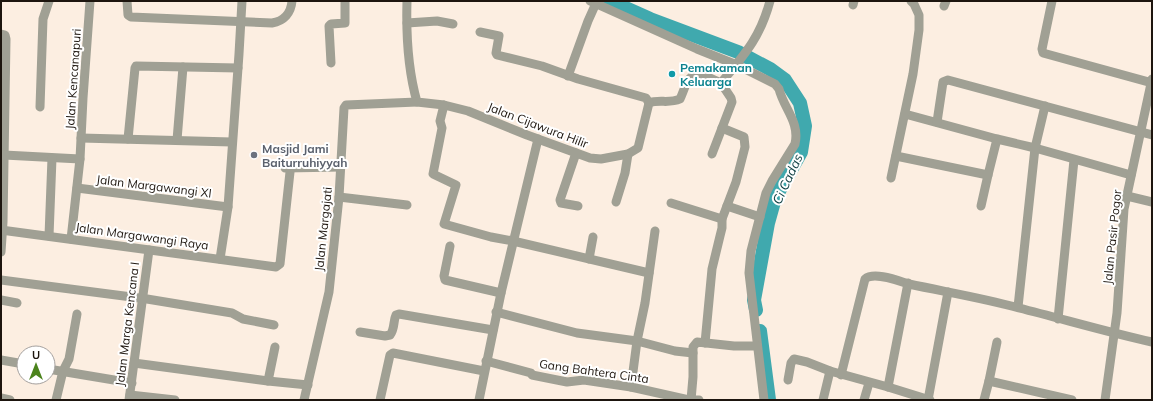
<svg xmlns="http://www.w3.org/2000/svg" width="1153" height="401" font-family="Mulish,sans-serif">
<style>
.lines{fill:none;stroke-linecap:round;stroke-linejoin:round}
.river{stroke:#40a9ae;stroke-width:14}
.minor{stroke:#a0a094;stroke-width:9}
.culture-dot{fill:#0f9aa8;stroke:#fff;stroke-width:1.5}
.worship-dot{fill:#6b7280;stroke:#fff;stroke-width:1.5}
.labels{text-anchor:middle;dominant-baseline:central;stroke-width:4;stroke-linejoin:round;paint-order:stroke}
.culture-label{font-size:12px;font-weight:bold;fill:#0d838f;stroke:#fff;text-anchor:start}
.street-label{font-size:12px;fill:#1d150e;stroke:#fff}
.worship-label{font-size:12px;font-weight:bold;fill:#5b616d;stroke:#fff;text-anchor:start}
.water-label{font-size:13px;font-style:italic;fill:#0d3e41;stroke:#fff}
</style>
<rect width="100%" height="100%" fill="#fceee1"/>
<g class="lines">
<g class="river">
<polyline points="610,1 650,19 738,52 770,69 785,80 800,103 805,126 801,152 775,198 768,223 754,300 756,310"/>
<polyline points="760,331 769,400"/>
</g>
<g class="minor">
<path d="M127,1L128,15L131,17L272,23C284,21 291,13 292,1"/>
<path d="M407,1C406,35 408,70 417,102L444,105L468,111L527,135L590,158L601,159L628,154L638,148L649,103C659,99 669,104 680,99C682,95 684,89 686,84C694,67 708,78 721,83C745,54 760,38 770,1"/>
<path d="M590,1L697,49L737,65L775,84L779,89C784,109 800,122 795,144L772,181L766,193L751,251L749,273L764,400"/>
<polyline points="1052,1 1042,49 1043,53 1152,83"/>
<polyline points="853,5 854,1"/>
<polyline points="944,6 946,1"/>
<polyline points="407,23 437,21 453,24"/>
<polyline points="480,32 499,36 496,53 497,55 542,66 578,79 646,98 649,103"/>
<polyline points="1,34 5,35 6,39 3,222 1,252"/>
<polyline points="331,63 329,26 331,24 345,23 345,1"/>
<polyline points="568,76 588,21 597,1"/>
<polyline points="444,105 440,121 442,128 433,174 456,185 444,224 491,237 513,241 649,273"/>
<polyline points="40,107 43,19 49,1"/>
<polyline points="905,114 997,139 1035,148 1131,175"/>
<polyline points="937,122 943,82 948,80 1152,135"/>
<polyline points="81,138 232,142"/>
<polyline points="128,139 135,68 136,66 238,68"/>
<polyline points="177,140 183,67"/>
<polyline points="576,153 560,200 561,203 578,206"/>
<polyline points="712,154 732,102 731,98 721,83"/>
<polyline points="4,155 80,159"/>
<polyline points="896,156 988,175"/>
<polyline points="285,168 341,167"/>
<polyline points="891,178 913,74 919,30 919,15 914,4 911,1"/>
<polyline points="77,188 228,207"/>
<polyline points="1127,196 1152,202"/>
<polyline points="339,197 407,205"/>
<polyline points="616,202 625,173 628,154"/>
<polyline points="671,203 722,219"/>
<polyline points="727,206 760,217"/>
<polyline points="981,206 988,175 997,139"/>
<polyline points="1,230 276,267 280,264 290,172"/>
<polyline points="49,236 52,158"/>
<polyline points="71,239 80,159 83,98 90,1"/>
<polyline points="450,246 444,276 445,280 501,293"/>
<polyline points="220,259 228,207 239,54 242,1"/>
<polyline points="589,259 593,237"/>
<polyline points="1,280 147,299 232,313 243,319 274,325"/>
<polyline points="1,300 17,303"/>
<polyline points="1018,307 1035,148 1045,106"/>
<polyline points="496,312 577,333 637,341 675,351 693,353"/>
<polyline points="1058,319 1074,160"/>
<path d="M360,332L385,336L390,335C395,329 393,321 396,315L399,314L493,330"/>
<polyline points="705,343 712,269 720,236 722,228 722,219 736,182 745,147 744,137 722,128"/>
<polyline points="1,360 24,364"/>
<polyline points="486,361 531,373 532,375 567,382 584,380 631,387 689,400 699,400"/>
<polyline points="134,363 268,381 308,385"/>
<polyline points="48,369 132,383"/>
<path d="M841,375L865,279C874,271 899,281 909,284C946,292 983,298 1019,308C1063,319 1107,332 1152,342"/>
<polyline points="788,380 791,363 794,359 807,362 830,371"/>
<polyline points="268,381 275,347"/>
<polyline points="989,381 997,342"/>
<polyline points="631,387 637,341 645,303 655,231"/>
<polyline points="888,387 908,283"/>
<polyline points="130,395 175,400"/>
<polyline points="1,398 10,400"/>
<polyline points="56,400 63,371 69,359 77,314"/>
<polyline points="129,400 149,250"/>
<polyline points="304,400 329,292 339,197 344,108 346,105 417,102"/>
<polyline points="380,400 390,355 393,353 484,371"/>
<polyline points="479,400 501,293 538,139"/>
<polyline points="691,400 693,377 693,347 697,342 734,346 757,346"/>
<polyline points="823,400 830,371 888,387 930,400"/>
<polyline points="864,400 869,383"/>
<polyline points="928,400 948,292"/>
<polyline points="984,400 989,381 1072,400"/>
<polyline points="1105,400 1117,313 1124,209 1152,79"/>
</g>
</g>
<circle class="culture-dot" cx="672" cy="74" r="4"/>
<circle class="worship-dot" cx="254" cy="155" r="4"/>
<g class="labels">
<g class="culture-label">
<text x="680" y="67">Pemakaman<tspan x="680" dy="14">Keluarga</tspan></text>
</g>
<g class="street-label">
<text transform="translate(73 79) rotate(-86)">Jalan Kencanapuri</text>
<text transform="translate(538 125) rotate(21)">Jalan Cijawura Hilir</text>
<text transform="translate(154 186) rotate(7)">Jalan Margawangi XI</text>
<text transform="translate(323 229) rotate(-84)">Jalan Margajati</text>
<text transform="translate(142 236) rotate(8)">Jalan Margawangi Raya</text>
<text transform="translate(1112 237) rotate(-84)">Jalan Pasir Pogor</text>
<text transform="translate(127 324) rotate(-83)">Jalan Marga Kencana I</text>
<text transform="translate(594 371) rotate(8)">Gang Bahtera Cinta</text>
</g>
<g class="worship-label">
<text x="262" y="148">Masjid Jami<tspan x="262" dy="14">Baiturruhiyyah</tspan></text>
</g>
<g class="water-label">
<text transform="translate(787 179) rotate(-65)">Ci Cadas</text>
</g>
</g>
<rect width="1153" height="401" fill="none" stroke="#1d150e" stroke-width="4"/>
<g transform="translate(36 365)"><circle r="19" fill="#ffffff" stroke="#a5a19f"/>
<path d="M0-3L7 15L0 10L-7 15Z" fill="#4b831c"/>
<text y="-6" font-size="11" font-weight="bold" text-anchor="middle" fill="#1d150e">U</text>
</g>
</svg>
